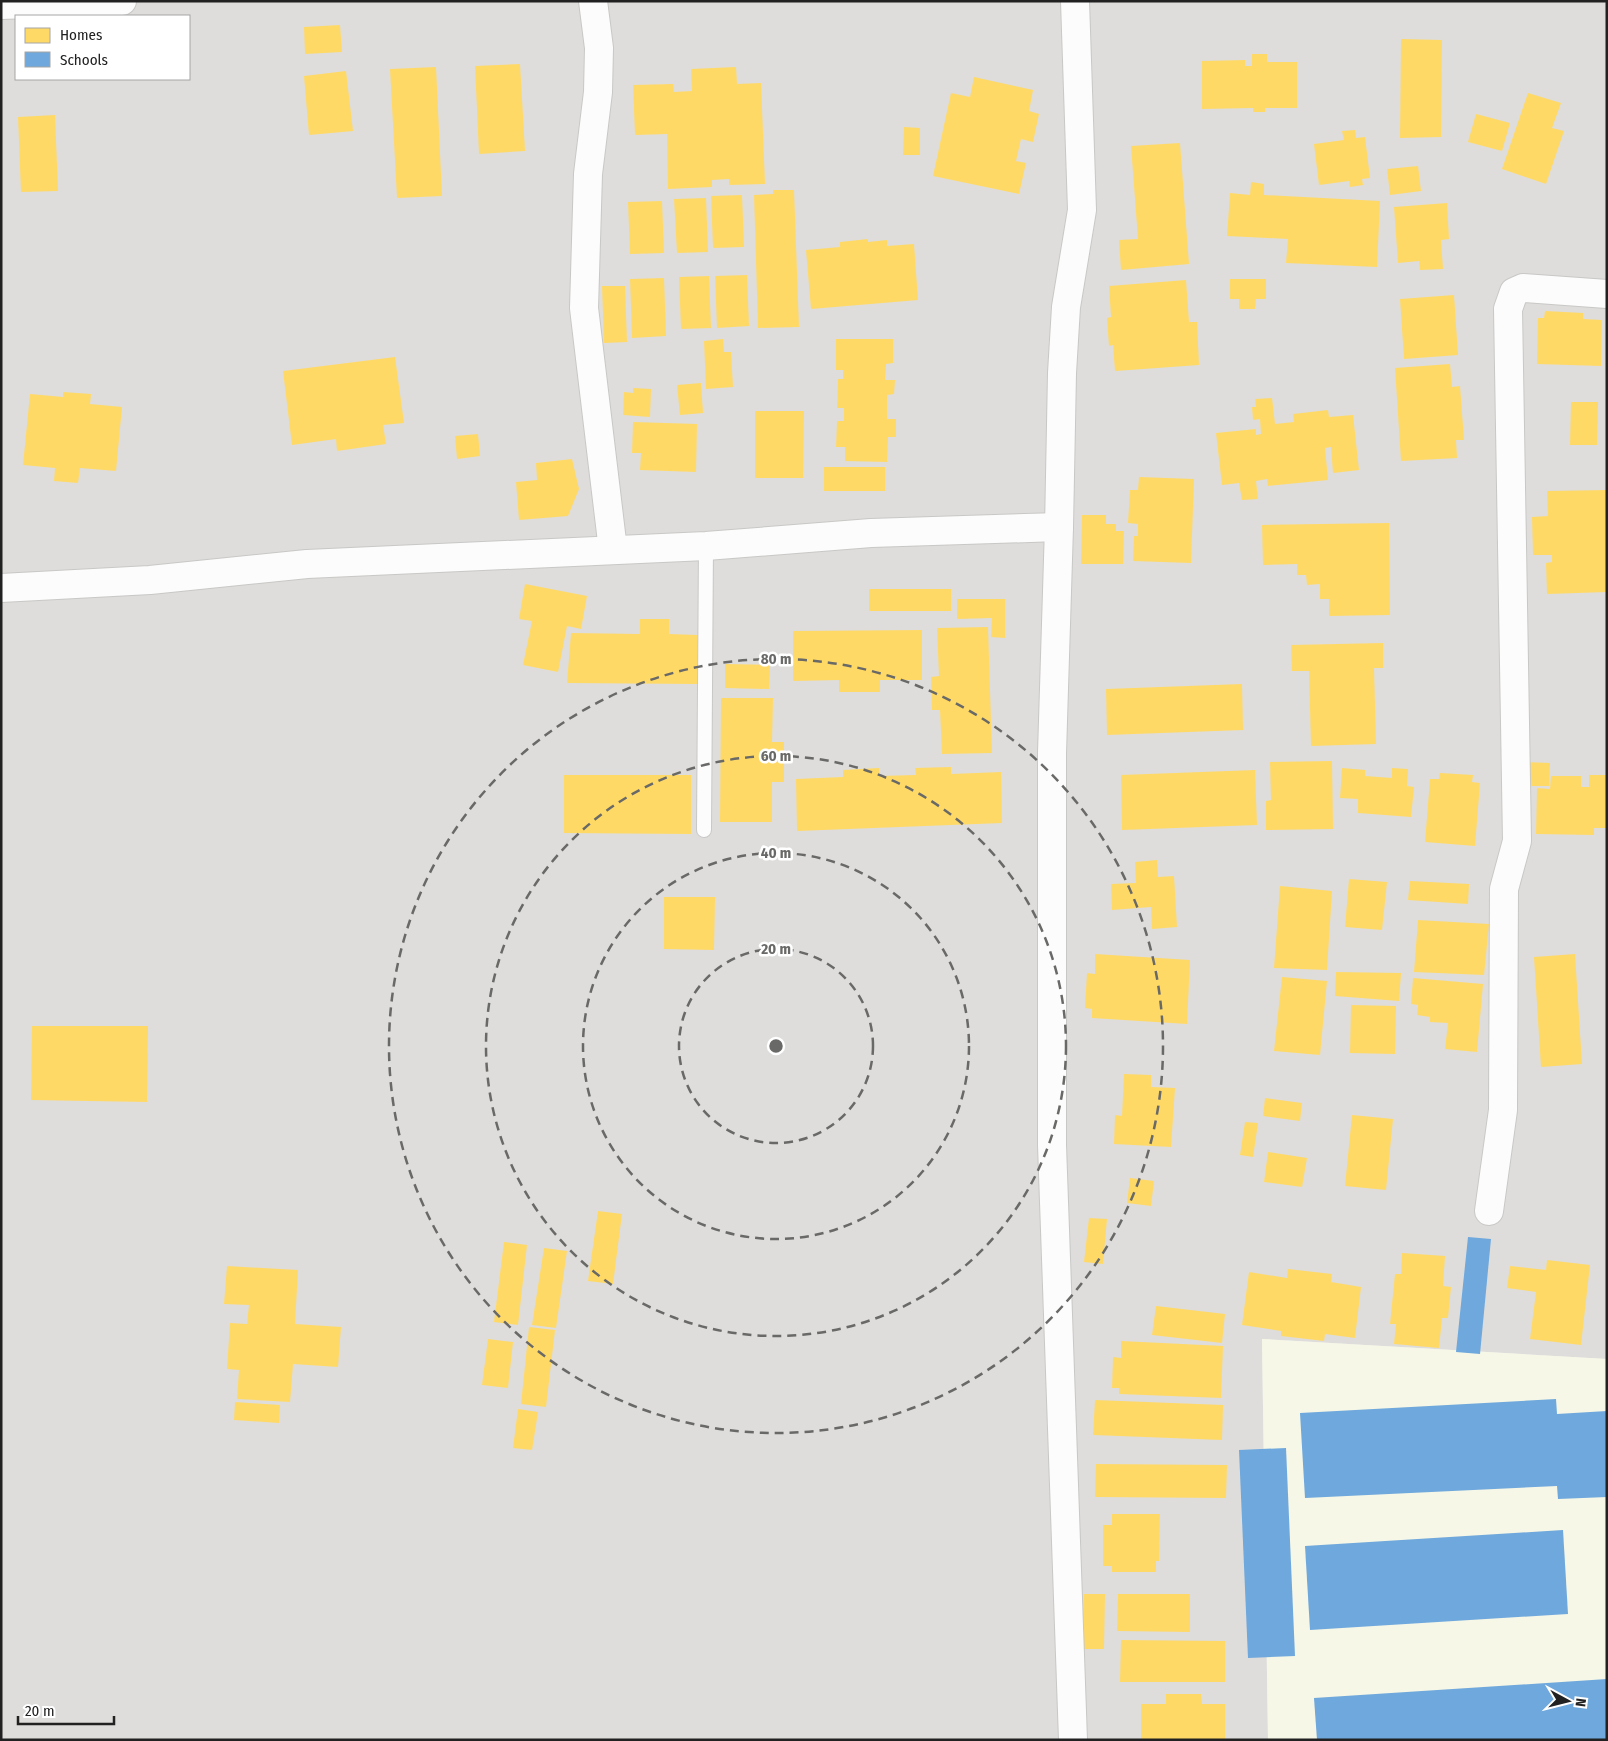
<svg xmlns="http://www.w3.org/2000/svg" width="1608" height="1741" font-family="'Fira Sans Condensed',sans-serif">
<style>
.residential{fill:#dedddb;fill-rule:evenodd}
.education{fill:#f6f7e6}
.homes{fill:#ffd966}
.schools{fill:#6fa8dc}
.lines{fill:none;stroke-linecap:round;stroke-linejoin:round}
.service-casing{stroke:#c8c8c6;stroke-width:16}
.minor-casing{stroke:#c8c8c6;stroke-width:30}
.service{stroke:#fdfcfc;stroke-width:14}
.minor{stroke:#fdfcfc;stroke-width:28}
.ring{fill:none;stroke:#696967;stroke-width:2.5;stroke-dasharray:9 6}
.centre{fill:#696967;stroke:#fff;stroke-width:2.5}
.ring-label{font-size:15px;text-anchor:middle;font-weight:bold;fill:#696967;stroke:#fff;stroke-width:5;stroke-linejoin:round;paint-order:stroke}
</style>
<rect width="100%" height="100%" fill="#efeeea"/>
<path class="residential" d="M1,1H1607V1359L1262,1339L1268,1740H1ZM16,16H189V79H16Z"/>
<polygon class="education" points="1262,1339 1607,1359 1607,1740 1268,1740"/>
<g class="homes">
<polygon points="340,25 342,52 305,54 304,27"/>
<polygon points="1401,39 1442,40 1441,137 1400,138"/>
<polygon points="1252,54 1267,54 1267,62 1297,62 1297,108 1265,108 1265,112 1253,112 1253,108 1202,109 1202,61 1245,60 1245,66 1252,66"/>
<polygon points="520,64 525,151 479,154 475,66"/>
<polygon points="436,67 442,196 397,198 390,69"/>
<polygon points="736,67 737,84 761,83 765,184 729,185 729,179 712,180 712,187 668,189 667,134 635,135 633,85 673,84 674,92 692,91 691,69"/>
<polygon points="346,71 353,131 309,135 304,76"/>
<polygon points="974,77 1033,90 1029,111 1039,114 1033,142 1021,139 1016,161 1026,163 1019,194 933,176 951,93 970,97"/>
<polygon points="1528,93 1561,103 1552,128 1564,131 1546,184 1502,169"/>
<polygon points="1476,114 1510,123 1502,151 1468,142"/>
<polygon points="55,115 58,191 21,192 18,117"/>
<polygon points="904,127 920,128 920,155 903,155"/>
<polygon points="1355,130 1356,138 1365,137 1370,178 1362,179 1363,185 1350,187 1349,181 1319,185 1314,144 1344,140 1342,131"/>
<polygon points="1180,143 1189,264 1121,270 1119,240 1138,239 1131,146"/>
<polygon points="1418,166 1421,191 1390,195 1387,169"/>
<polygon points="1251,182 1264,184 1264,195 1380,201 1377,267 1286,263 1288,239 1227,236 1230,193 1250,195"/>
<polygon points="773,190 794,190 799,327 758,328 754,195 773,194"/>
<polygon points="742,195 744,247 713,248 711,196"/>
<polygon points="706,198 708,252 677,253 674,199"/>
<polygon points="662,201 664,253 630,254 628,202"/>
<polygon points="1447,203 1449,239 1441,240 1443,269 1420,270 1419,261 1398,263 1394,207"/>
<polygon points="868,239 868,242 887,240 887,246 914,244 918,300 811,309 806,250 840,247 840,242"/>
<polygon points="747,275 749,326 717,328 715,276"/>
<polygon points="709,276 711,328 681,329 679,277"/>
<polygon points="664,278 666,336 632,338 630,279"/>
<polygon points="1230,279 1266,279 1266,299 1256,299 1255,309 1239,309 1239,299 1230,299"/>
<polygon points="1186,280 1189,322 1197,322 1199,365 1115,371 1113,345 1109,346 1107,318 1111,317 1109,286"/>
<polygon points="602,286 625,286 627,342 604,343"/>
<polygon points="1454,295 1458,355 1404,359 1400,299"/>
<polygon points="1545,311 1583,313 1583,319 1602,320 1601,366 1537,364 1538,318 1544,318"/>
<polygon points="723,339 724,352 731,352 733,387 706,389 704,341"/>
<polygon points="836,339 893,339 893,363 886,364 885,380 895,380 894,394 887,395 887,419 896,419 896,437 888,437 887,462 845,461 845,447 836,447 837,421 844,421 844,408 837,408 838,379 843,379 843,370 836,370"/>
<polygon points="395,357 404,423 383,425 386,444 337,451 336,439 292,445 283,371"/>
<polygon points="1450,364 1452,387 1460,386 1464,440 1456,440 1457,458 1401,461 1395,368"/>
<polygon points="701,383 703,413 680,415 677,385"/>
<polygon points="633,388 651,389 650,417 623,415 624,392 633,393"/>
<polygon points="63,392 91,394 90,404 122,407 116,471 80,468 78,483 54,481 55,468 23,465 30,394 63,397"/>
<polygon points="1272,398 1275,424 1294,422 1293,414 1328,410 1329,417 1353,415 1359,470 1333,473 1331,447 1325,448 1328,480 1268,486 1267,479 1256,481 1258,499 1242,500 1239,483 1222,485 1216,433 1256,429 1256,435 1261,434 1260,419 1253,420 1252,407 1256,407 1255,399"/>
<polygon points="1571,402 1598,402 1597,445 1570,445"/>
<polygon points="755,411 804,411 803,478 755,478"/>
<polygon points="633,422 697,424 696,472 640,470 641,453 632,453"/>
<polygon points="478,434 480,456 457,459 455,436"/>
<polygon points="572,459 579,489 568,516 519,520 516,482 537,480 536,463"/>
<rect x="824" y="467" width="61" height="24"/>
<polygon points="1139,477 1194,479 1191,563 1133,561 1134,536 1138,536 1138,524 1128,523 1130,490 1138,490"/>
<polygon points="1607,490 1607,592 1547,594 1546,563 1552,562 1552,555 1533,555 1532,517 1548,516 1547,491"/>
<polygon points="1082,515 1106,515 1106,524 1116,524 1116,531 1124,531 1123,564 1081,564"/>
<polygon points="1389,523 1390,615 1329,616 1329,599 1320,599 1320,584 1307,585 1306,575 1297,575 1297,564 1263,565 1262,525"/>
<polygon points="525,584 587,596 581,629 567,626 558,672 523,665 532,621 519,619"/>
<rect x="869" y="589" width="82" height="22"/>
<polygon points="957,599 1005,599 1005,638 991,637 992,618 957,619"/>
<polygon points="640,619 669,619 669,634 697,635 697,684 567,683 571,633 640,634"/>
<polygon points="988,627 992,753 942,754 940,710 932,710 931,677 939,676 937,628"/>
<polygon points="922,630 922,680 880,680 880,692 839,692 839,680 793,681 793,631"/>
<polygon points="1383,643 1383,668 1374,668 1376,744 1311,746 1309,671 1292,671 1291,645"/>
<polygon points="725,664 770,665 769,689 725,688"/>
<polygon points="1242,684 1243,730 1107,735 1106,689"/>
<polygon points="721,698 773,698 772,742 784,742 784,782 772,782 772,822 720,822"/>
<polygon points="1332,761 1333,829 1266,830 1266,801 1271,800 1270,762"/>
<polygon points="1524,762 1550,763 1549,786 1524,786"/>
<polygon points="951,767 951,774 1001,772 1002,823 797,831 796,779 843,777 843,770 879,768 879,776 916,775 915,768"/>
<polygon points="1342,768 1365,770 1365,776 1392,778 1392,768 1408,769 1407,786 1414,787 1411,817 1358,813 1358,799 1340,798"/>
<polygon points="1255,770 1257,825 1122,830 1121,775"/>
<polygon points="1440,773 1473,775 1472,782 1480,783 1475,846 1425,842 1430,779 1439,779"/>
<polygon points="564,775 691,775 691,834 564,833"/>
<polygon points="1589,775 1607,775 1607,828 1594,828 1594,835 1536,834 1537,788 1550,789 1551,776 1581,776 1581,787 1589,787"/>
<polygon points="1157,860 1158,877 1174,876 1177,927 1152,929 1151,907 1112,910 1111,884 1136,883 1135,862"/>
<polygon points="1349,879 1387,882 1382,930 1345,927"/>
<polygon points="1410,881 1469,884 1468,904 1408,900"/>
<polygon points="1280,886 1332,891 1327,970 1274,968"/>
<polygon points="664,897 715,897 714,950 664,949"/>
<polygon points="1418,920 1489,924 1484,975 1414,972"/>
<polygon points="1095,954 1190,960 1187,1024 1092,1018 1092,1009 1085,1008 1087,973 1095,974"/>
<polygon points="1575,954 1582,1064 1541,1067 1534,957"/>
<polygon points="1336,972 1401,973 1399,1001 1335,996"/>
<polygon points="1282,977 1327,981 1320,1055 1274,1051"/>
<polygon points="1413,978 1483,984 1477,1052 1445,1049 1448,1023 1430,1022 1430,1017 1417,1015 1418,1005 1411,1004"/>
<polygon points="1351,1005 1396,1006 1395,1054 1350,1053"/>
<polygon points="32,1026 148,1026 147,1102 31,1100"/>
<polygon points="1124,1074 1151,1075 1151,1087 1175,1088 1171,1147 1114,1144 1115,1115 1122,1116"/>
<polygon points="1265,1098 1302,1103 1300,1121 1263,1116"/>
<polygon points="1352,1115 1393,1119 1386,1190 1345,1186"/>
<polygon points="1245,1122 1258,1123 1253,1157 1240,1155"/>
<polygon points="1268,1152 1307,1158 1302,1187 1264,1182"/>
<polygon points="1130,1178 1154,1181 1151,1206 1127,1203"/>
<polygon points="598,1211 622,1214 613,1284 588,1281"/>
<polygon points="1089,1218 1107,1219 1103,1264 1084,1262"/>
<polygon points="504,1242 527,1245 518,1325 494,1322"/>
<polygon points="544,1248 567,1251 556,1328 532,1325"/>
<polygon points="1402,1253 1445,1256 1443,1286 1451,1287 1448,1318 1442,1318 1439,1348 1394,1344 1396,1324 1390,1324 1395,1274 1401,1274"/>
<polygon points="1547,1260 1590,1265 1581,1345 1530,1339 1536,1292 1507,1288 1510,1266 1546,1270"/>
<polygon points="227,1266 298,1270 295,1324 341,1327 338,1367 293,1364 290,1402 237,1399 239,1370 227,1369 230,1323 247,1324 249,1305 224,1304"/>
<polygon points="1288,1269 1332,1274 1331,1282 1361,1287 1355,1338 1325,1334 1324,1341 1281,1336 1281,1331 1242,1325 1249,1272 1287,1278"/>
<polygon points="1156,1306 1225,1314 1222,1343 1152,1335"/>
<polygon points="529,1327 555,1330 546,1407 521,1404"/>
<polygon points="488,1339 513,1342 508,1388 482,1385"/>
<polygon points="1121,1341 1223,1346 1221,1398 1119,1394 1119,1388 1112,1388 1113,1357 1121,1358"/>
<polygon points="1095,1400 1223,1405 1222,1440 1093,1435"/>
<polygon points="235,1402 280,1405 279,1423 234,1420"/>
<polygon points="518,1409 538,1412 532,1450 513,1448"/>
<polygon points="1096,1464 1227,1465 1226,1498 1095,1497"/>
<polygon points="1112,1514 1160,1514 1159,1561 1156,1561 1156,1572 1112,1572 1112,1566 1103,1566 1103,1525 1112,1525"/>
<polygon points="1084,1594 1105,1594 1104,1649 1083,1649"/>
<polygon points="1118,1594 1190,1594 1190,1632 1117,1631"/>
<polygon points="1121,1640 1225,1641 1225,1682 1120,1682"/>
<polygon points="1166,1694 1201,1694 1202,1704 1225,1704 1225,1740 1141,1740 1141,1704 1166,1704"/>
</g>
<g class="schools">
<polygon points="1468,1237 1491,1239 1480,1354 1456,1352"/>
<polygon points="1556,1399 1557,1414 1607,1411 1607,1497 1558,1499 1557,1486 1305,1498 1300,1413"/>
<polygon points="1286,1448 1295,1656 1248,1658 1239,1450"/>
<polygon points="1563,1530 1568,1614 1310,1630 1305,1546"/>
<polygon points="1607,1679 1607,1740 1317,1740 1314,1698"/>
</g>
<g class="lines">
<g class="service-casing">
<polyline id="service" points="704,830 706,546"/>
</g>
<g class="minor-casing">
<g id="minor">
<polyline points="593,1 599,48 598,92 588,174 584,308 613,550"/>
<polyline points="1,5 122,1"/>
<polyline points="1,588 150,580 307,564 706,546 871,533 1059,527"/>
<polyline points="1489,1211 1503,1110 1504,889 1517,841 1508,309 1514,292 1523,288 1607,294"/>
<polyline points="1073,1740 1052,1145 1052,753 1059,527 1062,373 1066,307 1082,210 1075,1"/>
</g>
</g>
<use href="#service" class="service"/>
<use href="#minor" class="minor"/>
</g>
<g class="ring">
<circle cx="776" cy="1046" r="97"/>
<circle cx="776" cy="1046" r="193"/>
<circle cx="776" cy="1046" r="290"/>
<circle cx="776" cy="1046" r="387"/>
</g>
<circle cx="776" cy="1046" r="8" class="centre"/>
<g class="ring-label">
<text x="776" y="664">80 m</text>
<text x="776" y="761">60 m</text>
<text x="776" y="858">40 m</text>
<text x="776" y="954">20 m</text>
</g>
<rect width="1608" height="1741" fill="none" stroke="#212121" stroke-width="5"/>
<rect x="15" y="15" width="175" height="65" fill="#ffffff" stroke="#a6a6a6"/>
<rect x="25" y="28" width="25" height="15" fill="#ffd966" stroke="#a6a6a6"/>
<text x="60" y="40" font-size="15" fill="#212121">Homes</text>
<rect x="25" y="52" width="25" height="15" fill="#6fa8dc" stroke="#a6a6a6"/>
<text x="60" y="65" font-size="15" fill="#212121">Schools</text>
<g transform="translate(1568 1701) rotate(97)" stroke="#ffffff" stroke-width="4" paint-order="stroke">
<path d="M0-4L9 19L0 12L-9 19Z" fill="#212121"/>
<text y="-8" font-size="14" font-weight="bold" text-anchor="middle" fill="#212121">N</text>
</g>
<path d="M18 1716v8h96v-8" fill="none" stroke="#212121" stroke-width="2.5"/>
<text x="25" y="1716" font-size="15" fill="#212121" stroke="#ffffff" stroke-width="4" paint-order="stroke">20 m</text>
</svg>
